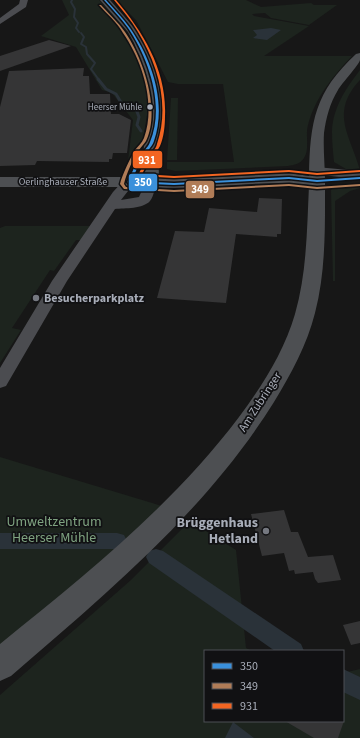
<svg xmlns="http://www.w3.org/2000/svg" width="360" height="738" font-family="'Source Sans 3',sans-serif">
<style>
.green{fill:#1d241e}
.water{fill:#2a3239}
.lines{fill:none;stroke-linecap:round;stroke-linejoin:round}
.stream-far1{stroke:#2a3239;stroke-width:2}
.stream{stroke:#2a3239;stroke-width:3}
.canal{fill:#2a3239;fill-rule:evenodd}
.building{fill:#353536}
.minor{fill:#4b4c50;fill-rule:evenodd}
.major{fill:#4d4f52;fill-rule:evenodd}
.bus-1-casing{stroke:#111113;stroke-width:3}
.bus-2-casing{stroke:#111113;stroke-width:3}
.bus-3-casing{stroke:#111113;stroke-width:3}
.bus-1{fill:#3a90db;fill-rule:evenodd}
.bus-2{fill:#b07c57;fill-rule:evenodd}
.bus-3{fill:#f26522;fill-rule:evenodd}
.bus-dot{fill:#a8adb8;stroke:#111113;stroke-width:1.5}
.poi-dot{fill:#757880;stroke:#111113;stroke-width:1.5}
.labels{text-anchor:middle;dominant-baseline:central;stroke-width:3.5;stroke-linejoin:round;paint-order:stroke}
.far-bus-label{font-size:9px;fill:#a8adb8;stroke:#111113;text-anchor:end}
.far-street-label{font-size:10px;fill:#a8adb8;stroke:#111113}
.poi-label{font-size:12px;font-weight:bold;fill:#a8adb8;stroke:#111113;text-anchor:start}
.street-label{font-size:12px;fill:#a8adb8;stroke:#111113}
.near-park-label{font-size:14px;fill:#7fa381;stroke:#111113}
.near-poi-label{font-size:14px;font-weight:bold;fill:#a8adb8;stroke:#111113;text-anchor:end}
.line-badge{stroke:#111113;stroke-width:1.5}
.badge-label{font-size:11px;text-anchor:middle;font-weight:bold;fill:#fff}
</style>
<rect width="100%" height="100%" fill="#171717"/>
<g class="green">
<polygon points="62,0 99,0 119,21 140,58 151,93 142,144 128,161 133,120 112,93 102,90 76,47 41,36 69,15"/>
<path d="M116,0H246L261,7L311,3L314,5H337L309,25L271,18L265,13L252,14L254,16L309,26L264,56H352C333,76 315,98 308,125C305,135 310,149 304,158C300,164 294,165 288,166L175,171L167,169V162H234L223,84H178L168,82L136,20Z"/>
<path d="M360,70V80C329,113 351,136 360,170L346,169L334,162C333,152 332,142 332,133C332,109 346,88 360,70Z"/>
<polygon points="171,98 178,98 177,160 167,160"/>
<path d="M360,183V188L350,191L335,201V281H333L331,190C337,182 350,184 360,183Z"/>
<polygon points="5,226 90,226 81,240 76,240 54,271 50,270 12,328 21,330 0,363 0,228"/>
<polygon points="0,457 162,506 0,653"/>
<polygon points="190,521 236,550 246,648 252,651 205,651 205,721 343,721 343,673 360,669 360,738 0,738 0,695 131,580"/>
</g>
<g class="water">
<polygon points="271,28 281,30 267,40 253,38 257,35 253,30"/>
<polygon points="233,722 254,738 225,738"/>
</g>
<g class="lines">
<g class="stream-far1">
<polyline points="72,0 71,2 75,9 74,17 78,23 76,28 79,32"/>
<polyline points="81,33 84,37 81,44 86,47 87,54 95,63 91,69 99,80"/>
</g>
<polyline class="stream" points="98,79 106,89 116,94 122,104 136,109 139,117 137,125 141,131"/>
<g class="canal">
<polygon points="0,533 117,533 124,535 127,541 124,547 117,549 0,549"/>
<polygon points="156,549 163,551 301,644 304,651 275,651 149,563 146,557 149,551"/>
<polygon points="343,669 360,677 360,700 343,692"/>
</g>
</g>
<g class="building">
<polygon points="49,40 71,46 0,71 0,56"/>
<polygon points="84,68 83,76 89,76 90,94 110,94 111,114 119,114 131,120 127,153 113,153 112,159 109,159 109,162 37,161 35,165 0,166 0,107 9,71"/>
<polygon points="259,198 282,199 281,234 277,234 277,237 236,234 226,303 157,298 175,231 204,232 209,208 257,212"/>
<polygon points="284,510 291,532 298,532 308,557 333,555 341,580 318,583 315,579 313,572 295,574 294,570 289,571 284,553 262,556 251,514"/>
<polygon points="360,621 360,643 351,645 343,625"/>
<polygon points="285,721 344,721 338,738 314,738"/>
</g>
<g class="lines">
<g class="minor">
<polygon points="20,0 28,0 26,7 0,24 0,18 19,4"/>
<polygon points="316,167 360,171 360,179 312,174 310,171 312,168"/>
<path d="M129,178L133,179L135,182L121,200L139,197L147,179H155L157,182C155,187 154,196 150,201C143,209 125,208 115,209L67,281L6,386L0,388V368L52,281L113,192L125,179Z"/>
</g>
<path class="major" d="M100,0H110L137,31L144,43L159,77L163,108V121L158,143L159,178L174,179L289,173L309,176C310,121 315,92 356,54L360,53C360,55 360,58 360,60C359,65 342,83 338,90C330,103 326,118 324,133C323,149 325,166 325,182C325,226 326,271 315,313C307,345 291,374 274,402C206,511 107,593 11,676L0,681V644C85,575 172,506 239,417C262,386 284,352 295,314C307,272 307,228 309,185C257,179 204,191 151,187H0V177H143L144,143L149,121L151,108L147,77L134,43L128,32Z"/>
<g class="bus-1-casing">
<path id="bus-1" d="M104,0H106C114,9 123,18 130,28C152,60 167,103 154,141C152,147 147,151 143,156C138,164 136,173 131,181L174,183L289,177L317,180L360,177V179L317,182L289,179L174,185L128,183L127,182C132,174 135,165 139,157C142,152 148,148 150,142C165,106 149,59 128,28C121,18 112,9 104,0Z"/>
</g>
<g class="bus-2-casing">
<path id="bus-2" d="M99,5H101C109,14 118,22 125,32C143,58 161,110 146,141C144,144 141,147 139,150C133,158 126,175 124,184L126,187L174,190L289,184L317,187L360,184V186L317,189L289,186L174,192L124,189L120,184C122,175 130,159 135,150C138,146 142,143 144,138C156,104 143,62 123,33C117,22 107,14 99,5Z"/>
</g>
<g class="bus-3-casing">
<path id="bus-3" d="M114,0H116C144,33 167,71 165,116C165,125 164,137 160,146C158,150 154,154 151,158C147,163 145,169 142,174L174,176L289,170L317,173L360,170V172L317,175L289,172L174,178L139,176L138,175C141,170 143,164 147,159C150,153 156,150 157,144C170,105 158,65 138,32C131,20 122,10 114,0Z"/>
</g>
<use href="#bus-1" class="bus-1"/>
<use href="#bus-2" class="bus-2"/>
<use href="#bus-3" class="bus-3"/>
</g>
<circle class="bus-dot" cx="150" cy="107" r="3.5"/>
<g class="poi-dot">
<circle cx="36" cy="298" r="4"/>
<circle cx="266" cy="531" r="4"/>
</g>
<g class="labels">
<g class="far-bus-label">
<text x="142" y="107">Heerser Mühle</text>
</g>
<g class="far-street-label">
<text x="63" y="182">Oerlinghauser Straße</text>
</g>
<g class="poi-label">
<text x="44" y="298">Besucherparkplatz</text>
</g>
<g class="street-label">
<text transform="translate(260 402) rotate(-57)">Am Zubringer</text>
</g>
<g class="near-park-label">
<text x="54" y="522">Umweltzentrum<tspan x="54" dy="16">Heerser Mühle</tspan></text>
</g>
<g class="near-poi-label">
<text x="258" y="523">Brüggenhaus<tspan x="258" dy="16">Hetland</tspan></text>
</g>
</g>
<g class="line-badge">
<rect x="132" y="150" width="31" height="19" rx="4" fill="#f26522"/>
<rect x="128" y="173" width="30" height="19" rx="4" fill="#3a90db"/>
<rect x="185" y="180" width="30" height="19" rx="4" fill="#b07c57"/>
</g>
<g class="badge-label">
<text x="147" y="164">931</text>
<text x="143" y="186">350</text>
<text x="200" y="193">349</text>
</g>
<rect x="204" y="650" width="140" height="72" fill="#111113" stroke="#4d4f55"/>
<rect x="212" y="663" width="20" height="6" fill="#3a90db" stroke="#4d4f55"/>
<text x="240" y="670" font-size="12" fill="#a8adb8">350</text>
<rect x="212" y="683" width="20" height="6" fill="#b07c57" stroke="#4d4f55"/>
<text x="240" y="690" font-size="12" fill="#a8adb8">349</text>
<rect x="212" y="703" width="20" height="6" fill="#f26522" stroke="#4d4f55"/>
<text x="240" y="710" font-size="12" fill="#a8adb8">931</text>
</svg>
